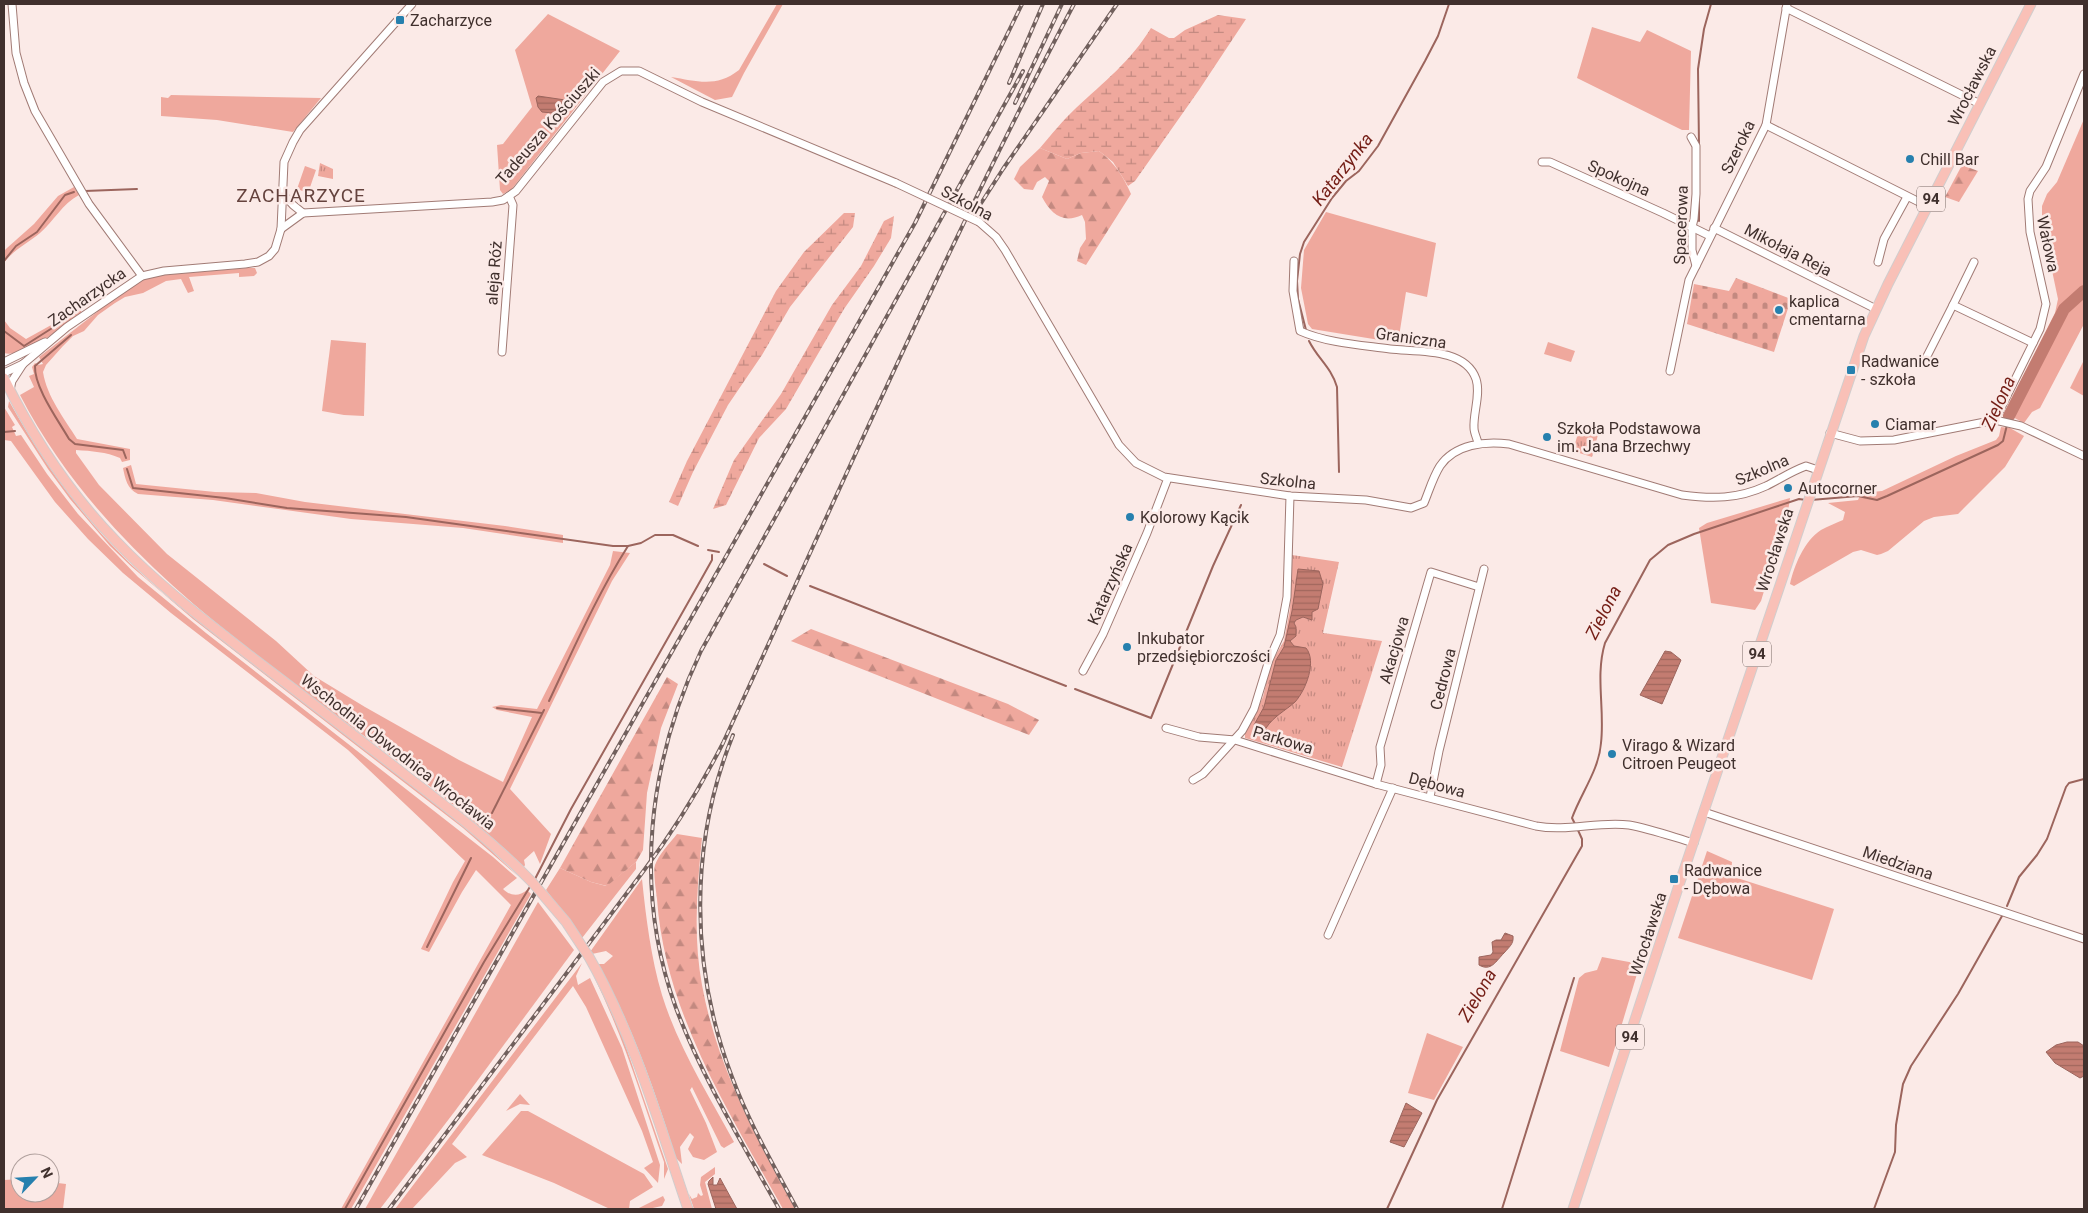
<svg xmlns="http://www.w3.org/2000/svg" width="2088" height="1213" font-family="Roboto,sans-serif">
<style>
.grass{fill:#efa89d}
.forest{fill:url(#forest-firs)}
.wetland{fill:url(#wetland-marsh)}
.cemetery{fill:url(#cemetery-stones)}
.park{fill:url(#park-tufts)}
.water{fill:url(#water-rules);stroke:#9c655d}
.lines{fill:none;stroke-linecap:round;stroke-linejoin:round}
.stream{stroke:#9c655d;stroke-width:2}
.river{stroke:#c37c71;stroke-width:12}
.minor-casing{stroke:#a17b75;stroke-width:9}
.major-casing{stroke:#d1cdcd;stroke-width:11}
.minor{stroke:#fff;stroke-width:7}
.major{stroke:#f9c0b7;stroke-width:9}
.rail-casing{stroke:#71605d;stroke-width:4}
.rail{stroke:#fbeae7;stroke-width:2;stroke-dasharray:5.5;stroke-linecap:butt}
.minor-bridge-casing{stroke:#a17b75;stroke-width:9;stroke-linecap:butt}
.major-bridge-casing{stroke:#d1cdcd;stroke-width:11;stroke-linecap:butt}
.minor-bridge{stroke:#fff;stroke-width:7}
.major-bridge{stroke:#f9c0b7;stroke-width:9}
.poi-dot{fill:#2680ae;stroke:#fbeae7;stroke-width:2}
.labels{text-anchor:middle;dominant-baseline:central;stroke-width:5;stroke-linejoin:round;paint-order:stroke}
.shield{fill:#fbeae7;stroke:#786865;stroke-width:1}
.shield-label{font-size:15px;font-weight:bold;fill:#40302d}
.poi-label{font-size:16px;fill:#40302d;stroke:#fbeae7;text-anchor:start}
.street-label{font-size:16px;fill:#40302d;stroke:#fbeae7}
.water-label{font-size:18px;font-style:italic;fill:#741e16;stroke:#fbeae7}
.quarter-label{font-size:19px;letter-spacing:1px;fill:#65433e;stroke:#fbeae7}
</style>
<defs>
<pattern id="forest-firs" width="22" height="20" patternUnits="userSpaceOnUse" patternTransform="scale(1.25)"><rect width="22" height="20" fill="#efa89d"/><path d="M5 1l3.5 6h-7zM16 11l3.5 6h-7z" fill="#c38980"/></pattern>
<pattern id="wetland-marsh" width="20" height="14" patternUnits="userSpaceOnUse" patternTransform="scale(1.25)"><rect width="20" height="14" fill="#efa89d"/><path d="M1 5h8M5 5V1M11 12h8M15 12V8" fill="none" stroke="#c38980"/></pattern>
<pattern id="cemetery-stones" width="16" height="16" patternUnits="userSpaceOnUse" patternTransform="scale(1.25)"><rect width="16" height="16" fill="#efa89d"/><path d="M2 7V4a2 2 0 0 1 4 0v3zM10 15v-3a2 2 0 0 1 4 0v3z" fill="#c38980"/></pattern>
<pattern id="park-tufts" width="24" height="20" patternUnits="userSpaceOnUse" patternTransform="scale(1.25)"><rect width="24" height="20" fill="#efa89d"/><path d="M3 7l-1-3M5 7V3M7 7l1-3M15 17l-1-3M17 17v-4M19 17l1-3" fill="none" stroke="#c38980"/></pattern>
<pattern id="water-rules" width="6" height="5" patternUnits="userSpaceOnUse" patternTransform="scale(1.25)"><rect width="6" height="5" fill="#c37c71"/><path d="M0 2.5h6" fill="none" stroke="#a0665d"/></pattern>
</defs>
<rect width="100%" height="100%" fill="#fbeae7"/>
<g class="grass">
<path d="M777,4H783L744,73L732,97L715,100L671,77C697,81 716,88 739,70Z"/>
<polygon points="548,14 620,51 511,190 503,194 500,190 497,145 503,144 532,107 515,50"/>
<polygon points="1592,27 1640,42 1647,30 1691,51 1689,130 1682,130 1577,78"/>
<polygon points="171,95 321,98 293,132 217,120 161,116 161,97 168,98"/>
<polygon points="2084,119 2084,324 2040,408 2032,412 2024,423 2005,413 2055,313 2058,299 2042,223 2042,206 2047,194 2057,182"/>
<polygon points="305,166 316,170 308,193 297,189"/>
<path d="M74,187L79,195C62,204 54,221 40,233C28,243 13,250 4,263V251L7,248L34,224L58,196Z"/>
<polygon points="1326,212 1436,243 1427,297 1406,292 1398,343 1312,329 1308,324 1301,288 1304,250"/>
<path d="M247,268H255L257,273L254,276L239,277V273L189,277L194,291L188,293L181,279L166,281L143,293L125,297L115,303L98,315L84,331L73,336L63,346L46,365L43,372C47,397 64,418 77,439L130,449V460L122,462L120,458C106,452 92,451 76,450V453L99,485L167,554L276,641L314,676L365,707L459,760L503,782L532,717L497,710L492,707L501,705L537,709L610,565L613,551L630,553L612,581L510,789L551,834L540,864L534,851L524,860L525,865L524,867C358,708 130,607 20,395L34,387L29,376L34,374L32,367L35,363L38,365L43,364L39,357L97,312L96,310L146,278L163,275Z"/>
<path d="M80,309L82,313C66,324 23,359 4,353V320L10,328L26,339Z"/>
<polygon points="331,340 366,343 364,416 344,415 322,411"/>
<polygon points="1548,342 1575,351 1571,362 1544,354"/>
<polygon points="2084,360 2084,396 2070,388"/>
<path d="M9,401C38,453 70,501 112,545C155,591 207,628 257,666C331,724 407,781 480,840L519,877L463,828L193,619L132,567L110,546L70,499L48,469L8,407Z"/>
<path d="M4,407L15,425L12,427L16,436L21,435L47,474L78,514L138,577L206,633L493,857L517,878L503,889C510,896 519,897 527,890L531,894L351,1209H341L511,905L476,870L462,892L429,952L421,949L453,882L465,861L348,750L171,613L123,573L88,539L55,502L11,441L4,440Z"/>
<path d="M2001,427L2010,428L2024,436L2005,467L1958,514L1934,517L1924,521L1888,551L1881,554L1877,555L1861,550L1853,552L1794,586L1790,584C1794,566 1804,541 1821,530C1828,526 1836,523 1843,520L1845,512L1828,503L1858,500L1861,493L1882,491L1956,456L1996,440L1999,436Z"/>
<path d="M131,465L136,484L215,492L256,493L305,502L505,526L563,535V543L463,528L351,519L213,500L138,494C127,489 125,478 123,468Z"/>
<polygon points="1790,498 1788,512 1761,601 1755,610 1711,603 1699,528 1707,523"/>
<polygon points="1707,851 1732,862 1731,876 1834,909 1812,980 1678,938"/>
<polygon points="636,862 636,869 582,938 546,890 560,868 591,882 606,886"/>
<path d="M642,879C646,918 651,958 662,995C678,1047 708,1094 734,1142L724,1148L721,1146L692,1087L690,1090L706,1123L717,1152L704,1160L693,1157L688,1149L694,1137L690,1133L680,1147L682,1164L676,1158C655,1091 632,1025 598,964H604L613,956L606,951L592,954L590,952Z"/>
<polygon points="538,902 574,950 455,1111 380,1209 365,1209"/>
<polygon points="1602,957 1640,964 1609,1067 1560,1051 1579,978 1585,973 1597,970"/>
<polygon points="582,963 576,976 578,985 590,978 622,1048 660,1165 658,1183 644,1168 653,1162 642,1131 586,1007 573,986 452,1144 467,1157 455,1163 412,1209 395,1209"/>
<path d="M593,975L611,1009L624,1041L668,1169L664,1179V1162C642,1099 623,1035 593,975Z"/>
<polygon points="1427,1033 1463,1047 1434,1100 1408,1093"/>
<polygon points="520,1094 530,1105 520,1104 506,1111"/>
<polygon points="521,1111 528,1111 644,1174 653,1187 630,1201 629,1209 610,1209 554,1183 482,1155"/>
<polygon points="715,1167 715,1174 705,1182 712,1209 694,1209 689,1194 692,1199 697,1197 698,1193 701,1196 703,1195 700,1185 701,1177"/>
<polygon points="20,1179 20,1193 50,1193 50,1182 66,1184 63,1209 4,1209 4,1180"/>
<polygon points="663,1196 665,1200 662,1206 648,1209 637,1209"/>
</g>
<g class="forest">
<path d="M1040,148L1067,159L1081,153L1099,151C1115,163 1123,176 1131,194L1086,265L1077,261L1080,248L1086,239L1085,222L1082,215C1063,224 1051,214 1042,197L1049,181L1045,177L1037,182L1033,190L1024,189L1014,179L1020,167Z"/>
<polygon points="1962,165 1978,171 1959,202 1945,197"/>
<polygon points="811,629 1008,704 1039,720 1029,735 791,641"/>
<polygon points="667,677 678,684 661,728 647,793 643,850 636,862 607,886 591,882 560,868"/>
<path d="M677,834L702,838C697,887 693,937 702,985C717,1067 756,1137 795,1209H783C729,1112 665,1013 657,899C656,891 653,872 655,865C659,854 670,843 677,834Z"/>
</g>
<g class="wetland">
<path d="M1218,15L1246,19L1199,90L1135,181L1128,186L1113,162L1099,151L1081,153L1067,159L1040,148C1051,135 1063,120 1076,108C1104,82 1131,61 1151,28L1169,38H1174L1185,30Z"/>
<polygon points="844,213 855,213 853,227 790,307 762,355 728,405 693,472 678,506 669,502 687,461 776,291 804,252"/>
<polygon points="894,216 891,238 874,266 844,309 786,409 759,438 726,505 713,509 734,460 781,394 832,305 861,266 884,221"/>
</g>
<polygon class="cemetery" points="1736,278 1791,299 1774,352 1687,324 1694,284 1729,291"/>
<g class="park">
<polygon points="320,163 333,169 333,179 318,176"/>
<polygon points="1580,426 1599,431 1592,457 1573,451"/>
<polygon points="1292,555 1339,562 1323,633 1382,641 1342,767 1245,738 1245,733 1263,697 1271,663 1284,641 1290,609"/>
</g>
<g class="water">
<polygon points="538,96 572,101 563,114 542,112 538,107 536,98"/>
<path d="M1298,569L1319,571L1323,584L1318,609L1312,612V620L1303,617L1296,620L1294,623L1296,627V636L1290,641L1294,646L1306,648C1317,661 1306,690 1295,702C1285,711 1274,716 1266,728L1261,729L1254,725L1264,707L1276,660L1284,647L1292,611Z"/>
<polygon points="1665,651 1671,652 1681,660 1662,704 1640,695"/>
<path d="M1505,933L1513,936C1514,944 1509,947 1504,953C1496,961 1491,972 1479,965V957L1491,955L1493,952L1492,942L1496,940H1501Z"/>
<polygon points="2067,1042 2078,1042 2084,1046 2084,1076 2080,1078 2055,1063 2046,1052 2056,1045"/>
<polygon points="1406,1103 1422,1113 1404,1147 1390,1142"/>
<polygon points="713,1177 713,1185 717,1185 720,1178 737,1209 716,1209 708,1184 709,1181"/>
</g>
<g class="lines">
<g class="stream">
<polyline points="1699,146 1698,69 1704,29 1711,4"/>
<polyline points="1699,178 1699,153"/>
<polyline points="85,191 137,189"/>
<polyline points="1699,221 1699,201"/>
<polyline points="4,261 16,246 37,232 65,195 74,192"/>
<polyline points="1306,330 1298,299 1297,281 1300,254 1304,242 1332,198 1346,181 1359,171 1378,146 1425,61 1438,36 1449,4"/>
<polyline points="4,331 24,346 68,318"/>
<path d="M71,335L35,366C34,387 58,420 69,439L75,444L123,450L126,458"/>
<path d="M1309,341C1318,359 1331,367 1337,387L1339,472"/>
<polyline points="4,432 15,431"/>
<polyline points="127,469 133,488 225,498 287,508 406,517 613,546 628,546 641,543 655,535 673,535 698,546"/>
<polyline points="1811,500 1858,496 1877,500 1887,496 1998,445 2003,441 2007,425"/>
<polyline points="708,550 719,552"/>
<polyline points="764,564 787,576"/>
<polyline points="810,586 1066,686"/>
<polyline points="1075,689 1151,718 1213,566 1241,505"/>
<path d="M549,701C574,648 597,595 628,546"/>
<polyline points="497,708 542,713"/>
<polyline points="492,813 544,710"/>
<path d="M1575,824L1572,818C1581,793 1599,770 1601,743C1605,709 1595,676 1605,643L1650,560L1668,545L1694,534L1799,499L1806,500"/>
<polyline points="535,879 571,809 698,585 712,560 712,555"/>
<polyline points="2007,906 2019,877 2037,855 2047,839 2066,787 2069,783 2084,779"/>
<polyline points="427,947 471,858"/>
<polyline points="345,1209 484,962 531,885"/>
<polyline points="1387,1209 1437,1100 1582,846 1582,839 1577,828"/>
<polyline points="1502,1209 1574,978"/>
<polyline points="1874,1209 1895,1152 1896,1125 1903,1084 1911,1066 1958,994 2002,916"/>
</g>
<polyline class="river" points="2009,416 2064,309 2084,291"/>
<g class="minor-casing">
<g id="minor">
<polyline points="12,4 16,53 24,83 35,111 89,204 142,276"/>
<polyline points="1786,8 1980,104"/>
<polyline points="1766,125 1927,206"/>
<polyline points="1542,162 1550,162 1663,213 1710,236"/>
<polyline points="282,193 293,205 303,213"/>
<path d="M979,222L996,237L1005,250L1119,445L1136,463L1164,477L1290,496L1366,500L1411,508L1424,503C1429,491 1433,477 1440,466C1455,444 1485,441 1509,444L1682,495C1712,499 1738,499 1766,486C1780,479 1792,471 1806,466L1818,470"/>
<polyline points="1714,228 1876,309"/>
<polyline points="281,229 303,213 492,202 503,200 516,191 603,82 621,71 639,71 702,102 896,183"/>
<path d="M1294,261L1293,291L1300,331C1327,343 1361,345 1390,349C1415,352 1465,347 1476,379C1481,394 1473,413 1474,428C1474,433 1477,438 1478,443"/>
<polyline points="1878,262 1884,239 1907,197"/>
<polyline points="1974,262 1953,305 2033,343"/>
<polyline points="1696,266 1766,125 1787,4"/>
<polyline points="502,352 513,205 509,196"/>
<polyline points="4,362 45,342"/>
<polyline points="1924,362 1953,305"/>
<polyline points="1670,371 1689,280 1696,266 1692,250 1692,227 1694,219 1696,194 1696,146 1691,137"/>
<polyline points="4,373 23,364 67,327 142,276 164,271 245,264 258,262 269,256 275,249 281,229 284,162 293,142 300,130 412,4"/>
<polyline points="10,390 12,381 23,364"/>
<polyline points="1995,420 2040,329 2046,304 2030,232 2028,199 2030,191 2046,167 2084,74"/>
<polyline points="1830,433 1860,441 1894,440 1995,420 2021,426 2084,456"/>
<polyline points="1083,671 1103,634 1147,533 1168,478"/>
<path d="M1166,728L1199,737L1235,740L1376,784L1536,826C1567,832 1598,821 1629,825C1651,829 1673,837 1694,843"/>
<polyline points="1193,780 1203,774 1242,731 1254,709 1269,660 1280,635 1287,597 1290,496"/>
<polyline points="1376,784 1381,765 1380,747 1431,572 1479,587"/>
<polyline points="1430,797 1439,751 1484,569"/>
<polyline points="1704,812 2084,939"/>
<polyline points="1328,935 1393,788"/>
</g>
</g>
<g class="major-casing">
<g id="major">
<path d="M4,378C33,438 70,494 117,542C157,584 203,619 249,655C302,695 355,736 408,777C451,810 494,843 532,882"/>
<path d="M589,957C634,1036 659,1124 688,1209"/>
<polyline points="1573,1209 1679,885 1864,336 1888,284 2031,4"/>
</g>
</g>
<use href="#minor" class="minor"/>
<use href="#major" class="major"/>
<g class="rail-casing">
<g id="rail">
<polyline points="1009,83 1043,4"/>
<polyline points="1015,103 1062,4"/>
<polyline points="978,208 1003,169 1117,4"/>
<path d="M733,735C689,844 690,967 732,1077C749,1123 774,1166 797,1209"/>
<polyline points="356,1209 915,223 1022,4"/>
<path d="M389,1209L645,869C675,829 700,788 723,743C837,496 947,245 1074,4"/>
<path d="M779,1209C743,1144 702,1078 676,1008C633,890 648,763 701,651L1023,71"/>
</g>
</g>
<use href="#rail" class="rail"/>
<g class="minor-bridge-casing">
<polyline id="minor-bridge" points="896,183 979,222"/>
</g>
<g class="major-bridge-casing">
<polyline id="major-bridge" points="532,882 566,922 589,957"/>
</g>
<use href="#minor-bridge" class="minor-bridge"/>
<use href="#major-bridge" class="major-bridge"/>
</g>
<g class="poi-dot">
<rect x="395" y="15" width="10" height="10" rx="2.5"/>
<circle cx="1910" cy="159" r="5"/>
<circle cx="1779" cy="310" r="5"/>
<rect x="1846" y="365" width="10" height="10" rx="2.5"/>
<circle cx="1875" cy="424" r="5"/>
<circle cx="1547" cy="437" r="5"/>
<circle cx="1788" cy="488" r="5"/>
<circle cx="1130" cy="517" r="5"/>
<circle cx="1127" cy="647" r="5"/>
<circle cx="1612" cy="754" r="5"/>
<rect x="1669" y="874" width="10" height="10" rx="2.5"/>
</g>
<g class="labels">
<g class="shield">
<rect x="1917" y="186.5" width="28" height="25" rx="4"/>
<rect x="1743" y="641.5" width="28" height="25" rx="4"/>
<rect x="1616" y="1024.5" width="28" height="25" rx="4"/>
</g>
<g class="shield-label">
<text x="1931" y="199">94</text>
<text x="1757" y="654">94</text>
<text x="1630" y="1037">94</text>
</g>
<g class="poi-label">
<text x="410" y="20">Zacharzyce</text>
<text x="1920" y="159">Chill Bar</text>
<text x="1789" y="301">kaplica<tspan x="1789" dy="18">cmentarna</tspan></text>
<text x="1861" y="361">Radwanice<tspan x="1861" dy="18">- szkoła</tspan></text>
<text x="1885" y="424">Ciamar</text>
<text x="1557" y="428">Szkoła Podstawowa<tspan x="1557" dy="18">im. Jana Brzechwy</tspan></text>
<text x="1798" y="488">Autocorner</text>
<text x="1140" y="517">Kolorowy Kącik</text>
<text x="1137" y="638">Inkubator<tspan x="1137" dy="18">przedsiębiorczości</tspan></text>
<text x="1622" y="745">Virago &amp; Wizard<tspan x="1622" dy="18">Citroen Peugeot</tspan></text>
<text x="1684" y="870">Radwanice<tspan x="1684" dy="18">- Dębowa</tspan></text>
</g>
<g class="street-label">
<text transform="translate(1972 86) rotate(-63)">Wrocławska</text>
<text transform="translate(548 126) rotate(-49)">Tadeusza Kościuszki</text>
<text transform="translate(1738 147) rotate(-64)">Szeroka</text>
<text transform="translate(1619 178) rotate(24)">Spokojna</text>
<text transform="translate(967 203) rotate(28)">Szkolna</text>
<text transform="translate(1681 225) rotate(-88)">Spacerowa</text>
<text transform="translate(2048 244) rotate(78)">Wałowa</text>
<text transform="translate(1788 250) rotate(27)">Mikołaja Reja</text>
<text transform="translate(494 273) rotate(-86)">aleja Róż</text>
<text transform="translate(87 297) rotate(-35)">Zacharzycka</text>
<text transform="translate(1411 338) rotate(8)">Graniczna</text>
<text transform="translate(1762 470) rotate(-23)">Szkolna</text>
<text transform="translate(1288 481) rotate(6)">Szkolna</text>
<text transform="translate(1775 550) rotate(-72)">Wrocławska</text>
<text transform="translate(1110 584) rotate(-66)">Katarzyńska</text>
<text transform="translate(1394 650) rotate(-74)">Akacjowa</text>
<text transform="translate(1443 679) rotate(-76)">Cedrowa</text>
<text transform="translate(1283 740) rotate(17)">Parkowa</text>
<text transform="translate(398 752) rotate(38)">Wschodnia Obwodnica Wrocławia</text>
<text transform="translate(1437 785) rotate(15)">Dębowa</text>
<text transform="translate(1898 863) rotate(19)">Miedziana</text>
<text transform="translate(1648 934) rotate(-72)">Wrocławska</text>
</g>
<g class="water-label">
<text transform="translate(1342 169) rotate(-52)">Katarzynka</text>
<text transform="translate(1998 403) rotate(-66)">Zielona</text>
<text transform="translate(1603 612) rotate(-63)">Zielona</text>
<text transform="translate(1477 995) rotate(-60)">Zielona</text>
</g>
<g class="quarter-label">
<text x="301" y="195">ZACHARZYCE</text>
</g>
</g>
<rect width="2088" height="1213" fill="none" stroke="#40302d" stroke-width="10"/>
<g transform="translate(35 1178) rotate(65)"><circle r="24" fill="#fbeae7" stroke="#b0a09d"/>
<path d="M0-4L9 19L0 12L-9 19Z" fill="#2680ae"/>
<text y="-8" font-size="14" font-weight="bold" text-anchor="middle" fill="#40302d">N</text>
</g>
</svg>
